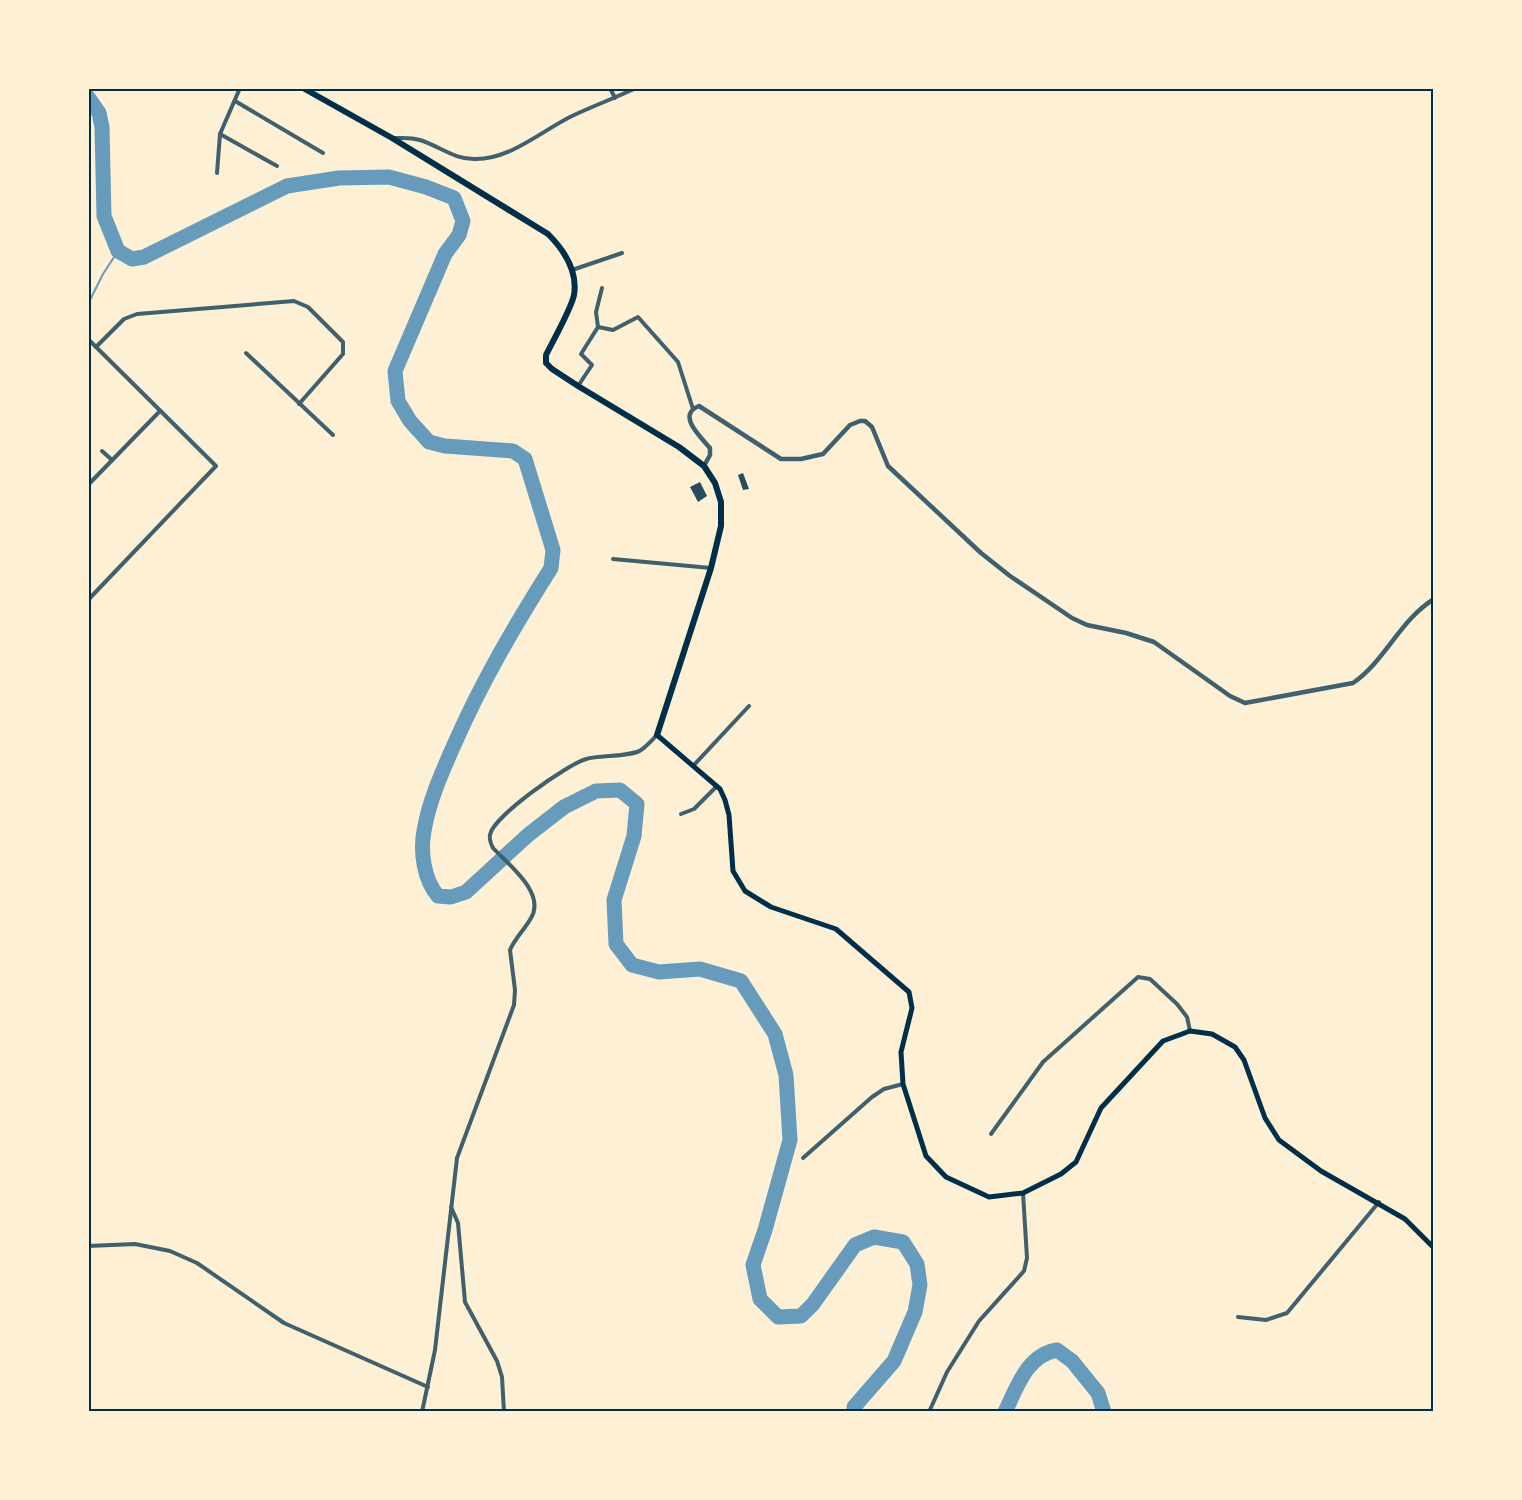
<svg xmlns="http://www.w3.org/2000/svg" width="1522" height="1500" font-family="Mulish,sans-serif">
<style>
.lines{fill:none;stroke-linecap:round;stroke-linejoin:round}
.stream{stroke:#669bbc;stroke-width:2}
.river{stroke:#669bbc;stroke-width:15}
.building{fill:#264d5e}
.minor{stroke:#3f606c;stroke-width:4}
.tertiary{stroke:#3f606c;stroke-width:4.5}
.secondary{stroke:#003049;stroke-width:5}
.primary{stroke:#003049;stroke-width:6}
.neatline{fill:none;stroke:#003049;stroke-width:2}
</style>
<rect width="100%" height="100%" fill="#fdf0d5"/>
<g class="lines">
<polyline class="stream" points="88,304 103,274 118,251"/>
<g class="river">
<path d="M88,97L99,113L102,127L104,216L118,251L132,259L144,257L287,186L339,178L389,177L426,187L454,198L463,221L459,235L445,254L395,371L398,401L410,421L429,442L445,446L513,451L525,459L553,550L551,568C514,627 482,681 454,745C442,772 429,801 424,831C420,852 424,880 438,896L451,897L466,892L528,835L564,807L596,791L620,790L637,804L634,836L614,900L616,944L632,965L659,972L700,969L741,981L775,1034L786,1075L790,1140L765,1230L753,1265L760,1299L778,1317L801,1316L813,1304L855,1245L874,1237L903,1242L917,1264L920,1285L915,1312L894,1361L854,1407V1412"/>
<path d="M1005,1412C1017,1387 1027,1355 1057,1350L1072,1361L1098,1393L1104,1412"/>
</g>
</g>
<g class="building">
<polygon points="743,473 749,489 743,490 738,475"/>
<polygon points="700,482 707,496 698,502 690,487"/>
</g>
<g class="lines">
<g class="minor">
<polyline points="610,88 615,98"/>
<polyline points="235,101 323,153"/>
<polyline points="220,134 277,166"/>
<path d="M393,138C402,138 411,137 420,140C439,146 455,160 476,159C511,159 543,130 572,116C593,106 615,98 636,88"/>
<polyline points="217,173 220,134 240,88"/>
<polyline points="572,270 622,253"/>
<polyline points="598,327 613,330 638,317 678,362 693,409"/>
<polyline points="88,339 216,466 88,600"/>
<polyline points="96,347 124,319 137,314 294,301 308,307 343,342 343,354 299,404"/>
<polyline points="246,353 333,435"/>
<polyline points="578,386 592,365 581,354 598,327 596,312 602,288"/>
<polyline points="102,451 112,460"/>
<polyline points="88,485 160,411"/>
<polyline points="613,559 711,568"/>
<polyline points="693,766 749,706"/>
<polyline points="681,814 694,809 716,787"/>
<polyline points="991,1134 1043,1062 1138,977 1150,979 1177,1004 1187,1017 1190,1031"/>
<polyline points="803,1158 872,1097 884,1089 903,1084"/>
<polyline points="451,1207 458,1223 465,1302 497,1361 502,1377 504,1412"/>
<polyline points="88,1246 135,1244 170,1251 197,1263 284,1323 428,1387"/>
<polyline points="1238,1317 1266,1320 1287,1313 1379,1202"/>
<path d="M422,1412L435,1350L457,1158L514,1005L515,990L510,950C515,938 525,929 531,918C546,893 509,865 493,848C491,844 489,840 490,835C492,817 568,764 586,759C599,755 631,757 641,750C647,746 652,740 657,735"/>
<polyline points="929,1412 947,1372 979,1321 1024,1271 1027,1258 1023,1193"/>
</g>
<path class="tertiary" d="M704,466L710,455V448C701,437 676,415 699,406L781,459H801L823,454L850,425L860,421H865L872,427L888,466L981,553L1010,576L1072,618L1087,625L1126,633L1154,642L1230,696L1245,703L1353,683C1385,661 1400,620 1434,599"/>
<polyline class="secondary" points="657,735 720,789 725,800 729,815 733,871 745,891 771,907 836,929 909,992 912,1008 901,1052 903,1084 926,1156 946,1177 989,1197 1023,1193 1061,1174 1076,1162 1101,1108 1163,1041 1190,1031 1212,1034 1235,1047 1244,1060 1265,1118 1279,1140 1321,1171 1405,1219 1434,1248"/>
<path class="primary" d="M303,88L392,138L548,234C564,250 578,271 574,295C572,307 553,341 546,355V363L552,369L578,386L679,447L704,466L715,483L721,502V526L711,568L657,735"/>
</g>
<rect width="1522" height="1500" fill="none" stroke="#fdf0d5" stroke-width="180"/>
<rect x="90" y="90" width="1342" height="1320" class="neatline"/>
</svg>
